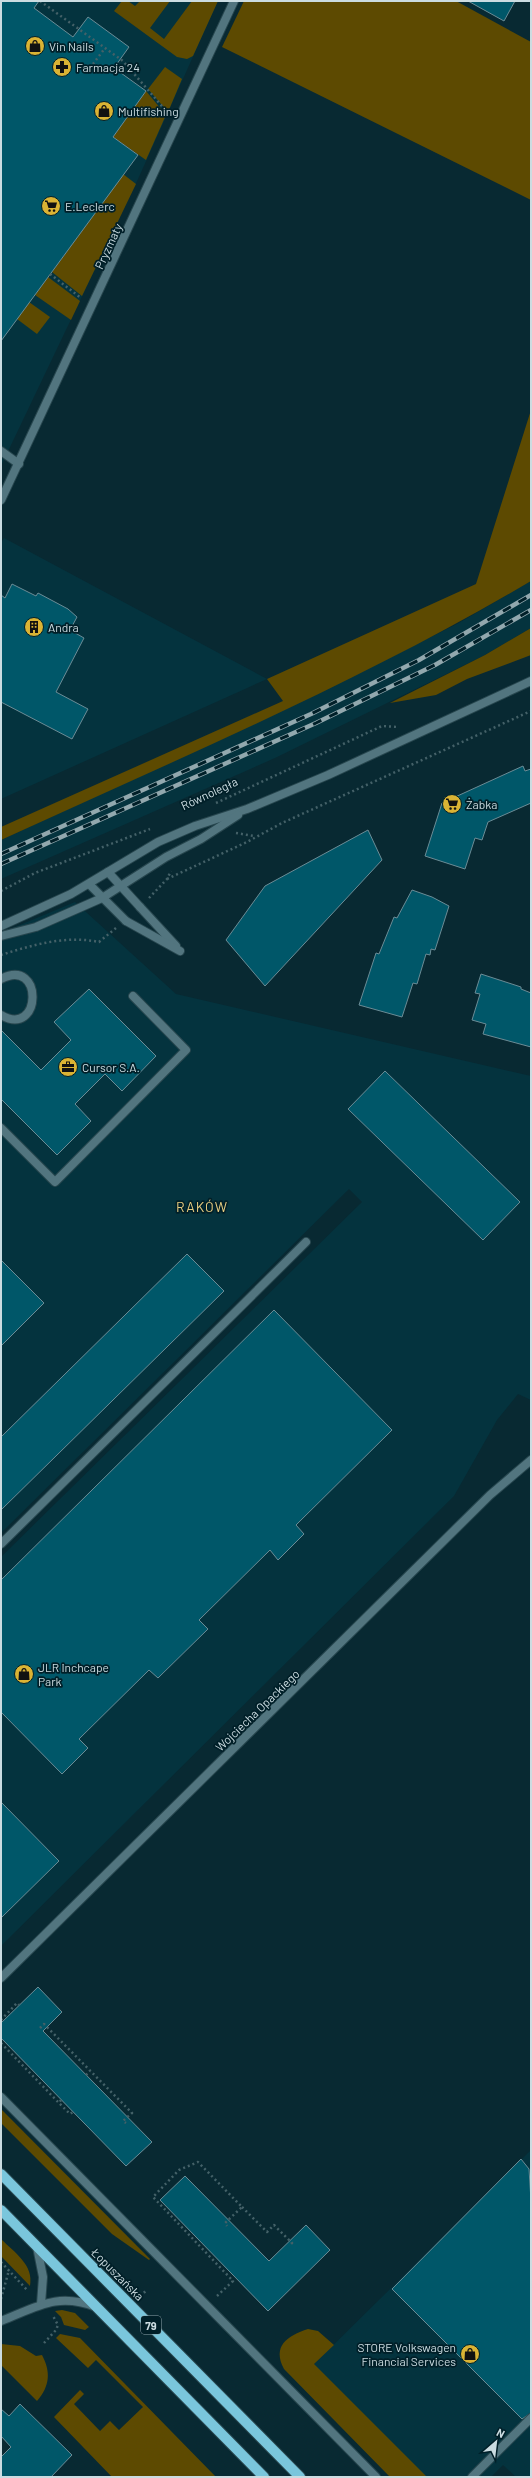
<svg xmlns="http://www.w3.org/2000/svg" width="532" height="2478" font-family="Barlow,sans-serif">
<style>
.built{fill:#04333e}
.green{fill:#5d4a01}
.building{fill:#005769;stroke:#6b8c96}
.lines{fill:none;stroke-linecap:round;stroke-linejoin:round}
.lane-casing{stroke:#27464e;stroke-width:10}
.street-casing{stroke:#27464e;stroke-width:10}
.primary-casing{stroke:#27464e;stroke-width:12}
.path{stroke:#446168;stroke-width:2.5;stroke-dasharray:2 3;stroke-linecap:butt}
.lane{stroke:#52757f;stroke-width:8}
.street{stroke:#52757f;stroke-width:8}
.primary{stroke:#7ac6dc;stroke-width:10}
.rail-casing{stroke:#92a8ae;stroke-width:4.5}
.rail{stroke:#001f28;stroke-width:3;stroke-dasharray:9;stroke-linecap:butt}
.labels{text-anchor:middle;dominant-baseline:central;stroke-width:3.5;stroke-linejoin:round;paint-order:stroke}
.shield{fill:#001f28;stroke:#8ea3aa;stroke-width:1}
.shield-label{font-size:11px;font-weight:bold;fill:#cbdce1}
.poi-label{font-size:12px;fill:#cbdce1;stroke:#001f28;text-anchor:start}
.street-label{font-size:12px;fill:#cbdce1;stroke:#001f28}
.quarter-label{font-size:14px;letter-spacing:1px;fill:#e6cc80;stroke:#001f28}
</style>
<rect width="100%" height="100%" fill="#082932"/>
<g class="built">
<polygon points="1,1 218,1 138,179 1,466"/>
<polygon points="4,538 267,679 1,799 1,543"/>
<polygon points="531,581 531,628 485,655 275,758 1,879 1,840 289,707 457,624"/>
<polygon points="75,902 176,994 531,1076 531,1400 518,1394 497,1420 454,1496 1,1946 1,1557 362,1202 349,1189 1,1533 1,933"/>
<polygon points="531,2150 531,2477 516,2477 503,2465 491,2477 415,2477 309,2369"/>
</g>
<g class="green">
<polygon points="122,1 128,1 135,6 140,1 170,1 150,28 164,39 192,1 218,1 193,56 187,59 177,57 114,11"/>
<polygon points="244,1 456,1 531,42 531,200 222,47"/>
<polygon points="165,67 182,79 168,112 148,89"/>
<polygon points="146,91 166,115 146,160 113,137"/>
<polygon points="123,174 136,184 82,296 52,272"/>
<polygon points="48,277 80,301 71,320 35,295"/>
<polygon points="29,302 50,317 37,334 17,319"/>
<path d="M531,410V581C362,681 180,758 1,840V827L283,701L267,679L476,584Z"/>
<polygon points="531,628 531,655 467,679 436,695 390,703 485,655"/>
<polygon points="1,2109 150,2259 149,2260 112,2234 1,2123"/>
<path d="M1,2239C15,2253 34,2265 30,2286L1,2256Z"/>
<polygon points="62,2310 75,2313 89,2327 85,2330 64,2325 61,2317 55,2311"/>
<path d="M308,2329L318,2331L334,2345L314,2364L427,2477H390L284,2369C272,2346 287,2336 308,2329Z"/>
<polygon points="60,2334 80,2338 216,2477 112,2477 54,2417 80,2390 84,2394 74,2404 100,2431 110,2421 119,2430 143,2407 96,2360 88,2368 56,2338"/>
<path d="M1,2344L20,2346L36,2356L42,2355C51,2372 50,2386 37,2401L1,2365Z"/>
</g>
<g class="building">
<polygon points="1,1 39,1 34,8 73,37 88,17 129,47 114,68 146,91 113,137 138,155 1,341"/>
<polygon points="468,1 515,1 504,21"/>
<polygon points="12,584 36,596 38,593 68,609 77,617 70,630 84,638 56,692 88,709 72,739 1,702 1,595 5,598"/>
<polygon points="523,766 525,771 531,769 531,803 488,822 482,840 475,838 465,869 425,856 442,803"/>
<polygon points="368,830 382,860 265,986 226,940 265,886"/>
<polygon points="412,890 432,897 449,906 435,950 431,949 430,955 426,954 417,984 413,983 402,1017 359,1005 376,953 379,954 394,917 397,918"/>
<polygon points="481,974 521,987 521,989 531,993 531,1047 483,1034 486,1024 472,1020 480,994 475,993"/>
<polygon points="89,989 156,1056 122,1091 105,1074 75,1104 91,1121 57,1155 1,1099 1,1030 41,1070 71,1040 54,1022"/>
<polygon points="385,1071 520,1202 483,1240 348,1109"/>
<polygon points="187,1254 224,1291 1,1510 1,1437"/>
<polygon points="1,1260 44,1303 1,1346"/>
<polygon points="274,1310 392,1430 296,1525 304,1534 278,1560 270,1550 199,1620 208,1629 158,1678 149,1670 79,1739 88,1748 62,1774 1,1712 1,1580"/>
<polygon points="1,1802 59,1861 1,1918"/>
<polygon points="38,1987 62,2012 43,2031 152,2142 126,2166 1,2038 1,2023"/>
<polygon points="521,2159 529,2169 531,2201 531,2413 522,2419 392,2289"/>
<polygon points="185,2176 269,2261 306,2225 330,2250 268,2311 160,2200"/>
<polygon points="20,2404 72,2455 51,2477 1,2477 1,2457 11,2447 1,2436 1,2409 9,2416"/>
</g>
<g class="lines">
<g class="lane-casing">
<g id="lane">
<polyline points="1,451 19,464"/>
<polyline points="140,907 176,946"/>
<polyline points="126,921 180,951"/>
<path d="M1,979C44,956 42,1039 1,1015"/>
<polyline points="1,1128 55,1182 186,1050 133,996"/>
<polyline points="1,1544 306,1242"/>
<polyline points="472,2477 531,2418"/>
</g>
</g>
<g class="street-casing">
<g id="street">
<polyline points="1,500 234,1"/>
<polyline points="108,872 140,907"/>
<polyline points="89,884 126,921"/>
<polyline points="1,926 71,894 158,842 195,826 247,809 328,775 531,681"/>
<polyline points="1,936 36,927 102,898 166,857 201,839 238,815"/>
<polyline points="1,1978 490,1495 531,1460"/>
<polyline points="1,2097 376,2477"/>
<polyline points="37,2247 43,2277 41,2304"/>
<path d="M1,2321C37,2307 57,2292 96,2307"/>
</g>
</g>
<g class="primary-casing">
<g id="primary">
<polyline points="1,2174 300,2477"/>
<polyline points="1,2210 264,2477"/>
</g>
</g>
<g class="path">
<polyline points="40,1 123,61 167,112"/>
<polyline points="90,68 105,48"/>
<polyline points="50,274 81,298"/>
<polyline points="216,803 382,726 398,727"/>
<polyline points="236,833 254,836"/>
<polyline points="167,879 247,842 282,823 531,711"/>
<polyline points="1,891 35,873 150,829"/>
<polyline points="149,898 167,879 171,871"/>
<path d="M1,955C32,945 66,935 99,942L116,928"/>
<polyline points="1,2020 17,2003 19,2005"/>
<polyline points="40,2028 44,2024 132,2113 123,2121 126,2123"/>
<polyline points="1,2043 59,2103"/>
<polyline points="86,2075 90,2071"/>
<polyline points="61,2100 59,2103 70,2114 73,2112"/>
<polyline points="242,2207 267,2232 274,2225 292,2243 290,2245"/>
<polyline points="1,2262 28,2291"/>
<polyline points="140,2296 147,2290"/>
<polyline points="217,2296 233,2281 153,2197 179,2170 198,2162 242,2207 225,2223 227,2226"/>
<polyline points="1,2299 9,2270"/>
<polyline points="44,2343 56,2330 58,2325 53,2316"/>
</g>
<use href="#lane" class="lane"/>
<use href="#street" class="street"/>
<use href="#primary" class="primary"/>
<g class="rail-casing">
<g id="rail">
<polyline points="1,854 311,714 419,660 531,595"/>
<polyline points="1,864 316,723 435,665 531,610"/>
</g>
</g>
<use href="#rail" class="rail"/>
</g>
<defs>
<g id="shop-disc" transform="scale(1)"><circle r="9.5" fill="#dab334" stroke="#001f28"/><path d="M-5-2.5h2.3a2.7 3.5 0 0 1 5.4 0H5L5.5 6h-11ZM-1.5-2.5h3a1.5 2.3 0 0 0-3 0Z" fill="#111"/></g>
<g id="pharmacy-disc" transform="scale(1)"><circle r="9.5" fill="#dab334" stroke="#001f28"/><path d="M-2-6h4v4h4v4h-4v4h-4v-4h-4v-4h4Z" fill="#111"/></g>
<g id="supermarket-disc" transform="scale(1)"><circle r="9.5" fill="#dab334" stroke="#001f28"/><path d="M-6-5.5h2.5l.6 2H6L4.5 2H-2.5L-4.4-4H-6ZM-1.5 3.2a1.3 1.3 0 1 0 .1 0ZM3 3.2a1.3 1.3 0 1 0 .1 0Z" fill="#111"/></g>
<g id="building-disc" transform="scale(1)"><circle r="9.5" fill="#dab334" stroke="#001f28"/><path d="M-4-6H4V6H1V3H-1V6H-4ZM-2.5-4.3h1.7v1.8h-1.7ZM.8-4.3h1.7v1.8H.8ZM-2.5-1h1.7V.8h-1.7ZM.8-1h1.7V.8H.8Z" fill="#111"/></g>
<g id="office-disc" transform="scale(1)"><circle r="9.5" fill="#dab334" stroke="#001f28"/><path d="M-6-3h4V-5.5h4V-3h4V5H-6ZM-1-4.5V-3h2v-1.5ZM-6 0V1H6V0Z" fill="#111"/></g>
</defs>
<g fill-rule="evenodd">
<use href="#shop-disc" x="35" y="46"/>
<use href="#pharmacy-disc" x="62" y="67"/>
<use href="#shop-disc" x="104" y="111"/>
<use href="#supermarket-disc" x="51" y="206"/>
<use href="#building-disc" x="34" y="627"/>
<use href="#supermarket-disc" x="452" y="804"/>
<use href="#office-disc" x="68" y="1067"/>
<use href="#shop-disc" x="24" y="1674"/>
<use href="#shop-disc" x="470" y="2354"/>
</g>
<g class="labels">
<rect class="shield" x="141" y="2316" width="20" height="18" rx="3"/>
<g class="shield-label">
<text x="151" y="2325">79</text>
</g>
<g class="poi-label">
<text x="49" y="46">Vin Nails</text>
<text x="76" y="67">Farmacja 24</text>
<text x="118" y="111">Multifishing</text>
<text x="65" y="206">E.Leclerc</text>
<text x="48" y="627">Andra</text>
<text x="466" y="804">Żabka</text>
<text x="82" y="1067">Cursor S.A.</text>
<text x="38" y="1667">JLR Inchcape<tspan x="38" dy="14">Park</tspan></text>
<text x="456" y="2347" text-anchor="end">STORE Volkswagen<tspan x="456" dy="14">Financial Services</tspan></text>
</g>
<g class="street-label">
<text transform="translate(108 246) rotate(-65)">Pryzmaty</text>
<text transform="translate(209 793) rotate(-25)">Równoległa</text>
<text transform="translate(257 1710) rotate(-44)">Wojciecha Opackiego</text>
<text transform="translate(118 2274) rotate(45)">Łopuszańska</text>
</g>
<g class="quarter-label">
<text x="202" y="1206">RAKÓW</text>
</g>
</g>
<rect width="532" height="2478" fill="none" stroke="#cbdce1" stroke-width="4"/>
<g transform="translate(496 2442) rotate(28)" stroke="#001f28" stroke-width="3" paint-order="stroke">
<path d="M0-3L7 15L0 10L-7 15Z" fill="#cbdce1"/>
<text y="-6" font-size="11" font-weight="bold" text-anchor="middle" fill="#cbdce1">N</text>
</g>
</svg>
